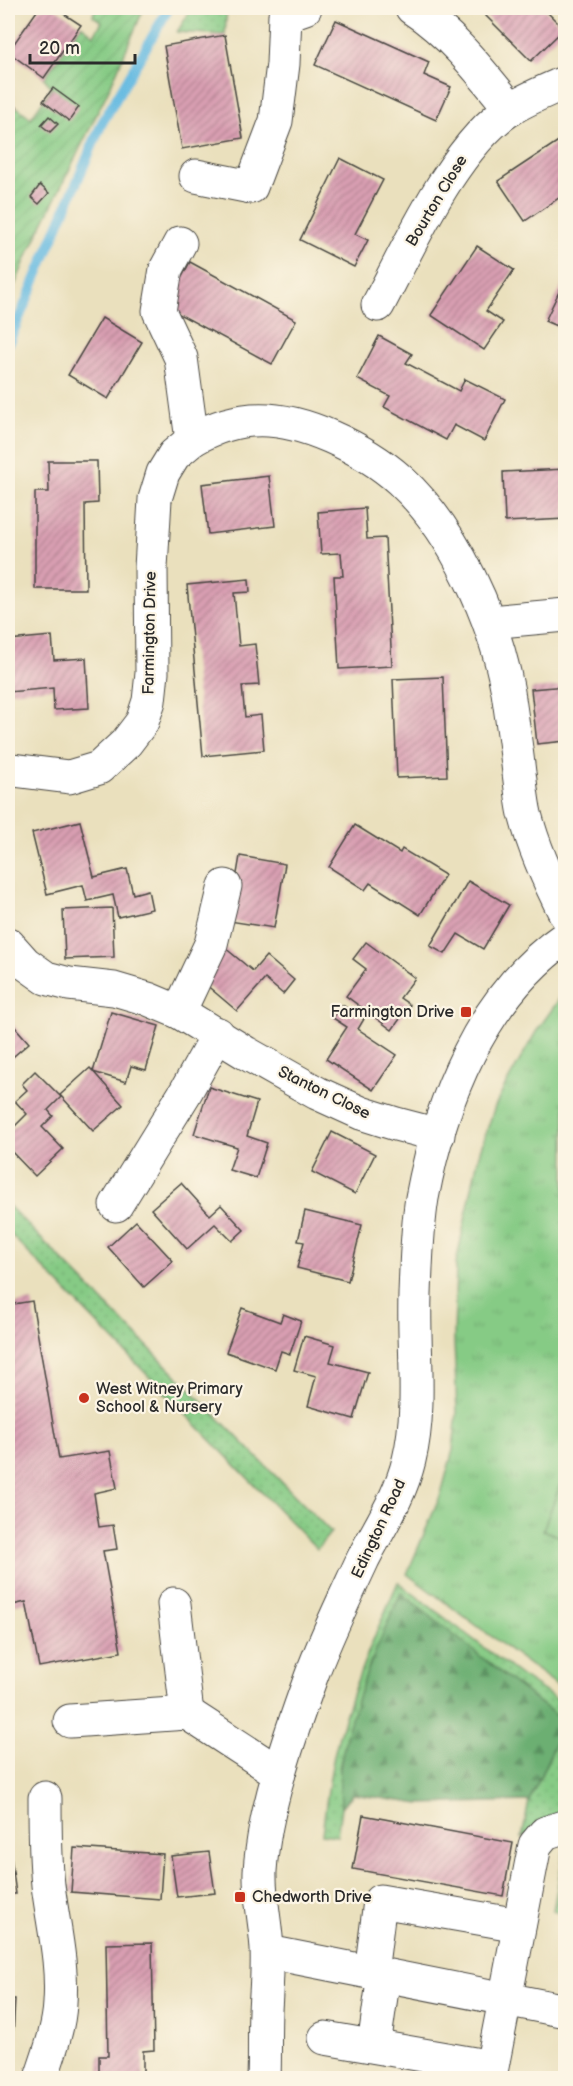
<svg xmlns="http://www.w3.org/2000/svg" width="573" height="2086" font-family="'Balsamiq Sans',sans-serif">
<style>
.grass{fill:url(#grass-dots);stroke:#587b58;stroke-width:1.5}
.forest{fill:url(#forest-firs);stroke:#4c6d4e;stroke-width:1.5}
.park{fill:url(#park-tufts);stroke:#587b58;stroke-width:1.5}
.garden{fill:url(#garden-furrows);stroke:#587b58;stroke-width:1.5}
.pitch{fill:#86cb85;stroke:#587b58;stroke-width:1.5}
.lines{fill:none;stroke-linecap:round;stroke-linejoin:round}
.stream{stroke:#65bae1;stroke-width:10}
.building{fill:url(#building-hatch)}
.minor-casing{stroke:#484641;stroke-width:35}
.minor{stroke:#fff;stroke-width:33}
.poi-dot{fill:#c8321e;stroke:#fcf5e5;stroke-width:2}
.labels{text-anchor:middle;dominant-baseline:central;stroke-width:4.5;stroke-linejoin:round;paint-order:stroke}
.street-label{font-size:16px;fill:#2b2b2b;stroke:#fcf5e5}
.poi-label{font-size:16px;fill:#2b2b2b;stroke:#fcf5e5;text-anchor:start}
</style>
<defs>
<pattern id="grass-dots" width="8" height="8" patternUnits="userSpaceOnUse" patternTransform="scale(1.5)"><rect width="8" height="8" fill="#86cb85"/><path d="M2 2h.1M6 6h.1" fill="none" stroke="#74ae73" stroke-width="1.8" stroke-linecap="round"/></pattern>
<pattern id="forest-firs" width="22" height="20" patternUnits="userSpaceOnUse" patternTransform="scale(1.5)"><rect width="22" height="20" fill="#6caf72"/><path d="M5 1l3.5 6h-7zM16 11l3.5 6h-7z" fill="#598f5e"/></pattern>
<pattern id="park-tufts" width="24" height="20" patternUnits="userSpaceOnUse" patternTransform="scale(1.5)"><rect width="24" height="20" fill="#86cb85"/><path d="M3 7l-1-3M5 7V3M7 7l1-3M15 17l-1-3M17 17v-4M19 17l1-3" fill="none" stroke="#74ae73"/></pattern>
<pattern id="garden-furrows" width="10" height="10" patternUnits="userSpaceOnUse" patternTransform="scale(1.5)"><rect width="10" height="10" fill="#86cb85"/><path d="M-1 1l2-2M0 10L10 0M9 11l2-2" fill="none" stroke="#74ae73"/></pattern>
<pattern id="building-hatch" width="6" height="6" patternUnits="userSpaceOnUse" patternTransform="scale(1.5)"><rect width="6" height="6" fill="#d99fb2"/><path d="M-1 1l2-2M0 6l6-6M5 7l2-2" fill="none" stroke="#b08291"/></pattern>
</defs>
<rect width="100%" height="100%" fill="#fcf5e5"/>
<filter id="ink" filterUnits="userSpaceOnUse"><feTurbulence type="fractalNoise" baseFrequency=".0167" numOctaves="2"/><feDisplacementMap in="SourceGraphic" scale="12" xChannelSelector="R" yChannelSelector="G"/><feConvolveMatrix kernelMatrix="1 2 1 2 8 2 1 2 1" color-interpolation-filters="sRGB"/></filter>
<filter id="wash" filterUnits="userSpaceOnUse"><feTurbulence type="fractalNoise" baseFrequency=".008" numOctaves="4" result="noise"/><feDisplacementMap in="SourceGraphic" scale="24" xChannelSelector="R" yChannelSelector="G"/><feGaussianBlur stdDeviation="1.35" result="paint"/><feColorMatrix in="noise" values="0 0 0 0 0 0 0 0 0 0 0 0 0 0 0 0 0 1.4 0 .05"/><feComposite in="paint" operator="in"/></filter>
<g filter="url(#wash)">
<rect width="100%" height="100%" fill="#eae0bd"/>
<g class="grass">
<polygon points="192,8 227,8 225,35 177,32"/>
<polygon points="8,1205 331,1532 317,1549 8,1232"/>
<path d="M398,1582L520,1675L565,1705V1722L515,1684L371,1660L354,1711L340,1764L341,1808L337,1836L322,1834C326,1804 329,1775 336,1747C351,1690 374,1636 398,1582Z"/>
<polygon points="565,1723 565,1815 522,1838 529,1801"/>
</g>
<path class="forest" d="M401,1593L515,1684L565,1722L529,1801L420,1804L353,1794L341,1808C341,1793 338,1777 341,1762C351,1703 377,1647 401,1593Z"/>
<polygon class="park" points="565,991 565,1691 407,1574 441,1494 453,1450 457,1412 454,1341 456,1263 479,1154 495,1106 504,1088 536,1032"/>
<g class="garden">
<polygon points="95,8 144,8 111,85 28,254 8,301 8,118 17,107 31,118 52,88 44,78 81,25 94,35 102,22 93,16"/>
<polygon points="564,1850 566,1850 566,1900 563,1914 553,1911"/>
</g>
<polygon class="pitch" points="565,1472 566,1539 565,1539 543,1530"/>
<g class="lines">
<polyline class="stream" points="8,344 102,123 169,8"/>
</g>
<g id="blocks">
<g class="building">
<polygon points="39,8 55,8 81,25 44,78 8,52"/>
<polygon points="478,8 543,8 564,29 531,61"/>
<polygon points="336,20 429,62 424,75 451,87 436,120 315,65"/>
<polygon points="225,35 243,138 182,149 164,46"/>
<polygon points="53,88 79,107 69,121 43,101"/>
<polygon points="8,99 17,107 8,118"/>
<polygon points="49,116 58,124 50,132 41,125"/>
<polygon points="566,136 566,193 525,221 498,181"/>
<polygon points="340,158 383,180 355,234 368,240 354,267 300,240"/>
<polygon points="40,185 49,193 39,204 31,197"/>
<polygon points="477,246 514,270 486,311 503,322 484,350 431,315"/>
<polygon points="190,262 296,320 272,364 166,307"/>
<polygon points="566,277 566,330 545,321"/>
<polygon points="102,318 142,342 108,399 68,375"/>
<polygon points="379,336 412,354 406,363 459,391 465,379 505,399 484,441 454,425 446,440 384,407 390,396 357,379"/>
<polygon points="48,461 97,461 98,503 85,504 86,589 35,589 35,492 49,492"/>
<polygon points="566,469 566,519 505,522 503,472"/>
<polygon points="269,476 275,526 208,534 202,484"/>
<polygon points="365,508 367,539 385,538 392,666 339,669 334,576 343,576 341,553 321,554 318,512"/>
<polygon points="249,579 250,592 234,593 239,646 255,644 259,685 242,686 245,717 261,715 264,750 203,756 187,585"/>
<polygon points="52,636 54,660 86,658 89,708 54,710 53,688 8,692 8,640"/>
<polygon points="443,677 447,776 397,778 393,679"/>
<polygon points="566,686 566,741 537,744 531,689"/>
<polygon points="80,821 94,877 127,869 133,894 148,890 152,909 118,917 113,895 87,901 83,885 47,894 32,833"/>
<polygon points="355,825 400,853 402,849 445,875 420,915 370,883 365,890 329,867"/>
<polygon points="240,856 285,864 274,928 229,921"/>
<polygon points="468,881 509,905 483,949 458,934 445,954 430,946"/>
<polygon points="112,908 114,957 65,959 63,910"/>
<polygon points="366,942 415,978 400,998 410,1005 392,1030 346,996 366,969 353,959"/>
<polygon points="224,947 253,971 266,956 294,980 283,994 265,979 237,1011 198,978"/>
<polygon points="342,1005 364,1019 358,1029 397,1055 373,1090 326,1059 347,1027 333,1018"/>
<polygon points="111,1012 159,1026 146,1070 131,1066 126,1082 93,1072"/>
<polygon points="8,1019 29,1043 8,1061"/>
<polygon points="90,1068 123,1105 93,1131 60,1095"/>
<polygon points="35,1071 61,1097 48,1110 53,1116 42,1127 63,1149 35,1176 8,1148 8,1133 27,1114 15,1101 27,1090 22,1084"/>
<polygon points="209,1087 257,1102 247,1136 267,1143 256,1178 229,1170 237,1147 194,1134"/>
<polygon points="332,1132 375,1154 355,1194 312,1172"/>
<polygon points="181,1183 210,1215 221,1205 244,1230 232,1241 215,1224 187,1249 151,1209"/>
<polygon points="305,1211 362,1225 348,1281 297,1268 304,1242 298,1241"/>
<polygon points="136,1221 173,1261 144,1287 108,1247"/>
<polygon points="32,1301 59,1459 110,1451 117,1488 94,1493 99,1527 113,1525 117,1549 103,1551 121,1652 39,1667 26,1602 8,1606 8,1305"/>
<polygon points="242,1308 280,1322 283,1314 301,1321 290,1354 281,1351 275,1369 226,1352"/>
<polygon points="304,1336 335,1345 330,1362 368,1372 354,1419 308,1406 316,1376 294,1370"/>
<polygon points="363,1815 513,1843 503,1896 353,1869"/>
<polygon points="74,1848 163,1854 160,1899 71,1892"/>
<polygon points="8,1849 10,1849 16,1894 8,1894"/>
<polygon points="209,1852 215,1893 177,1897 171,1856"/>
<polygon points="152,1943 154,2050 143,2051 143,2078 99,2078 99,2056 108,2056 106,1944"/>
<polygon points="8,1999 15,1999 12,2056 8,2056"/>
</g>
</g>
</g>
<g filter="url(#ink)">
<use href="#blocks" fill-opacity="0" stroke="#484641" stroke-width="1.5"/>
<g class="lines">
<g class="minor-casing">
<g id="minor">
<path d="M412,8C452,34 481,72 511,109"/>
<polyline points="196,176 251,187 276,121 283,64 285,15 305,8"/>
<path d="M180,243L166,269L159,311L181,358L192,440C239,412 281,415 331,437C356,448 380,462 400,480C455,530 495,620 508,692C512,719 516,746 519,773C521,787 522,801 525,814C534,849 549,882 566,915"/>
<path d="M378,305C409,247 455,143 512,108C528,98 548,90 566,82"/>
<polyline points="489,622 566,615"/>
<polyline points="13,770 69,777 99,768 126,743 142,722 149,701 152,673 151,568 155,499 163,473 174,455 192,440"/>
<polyline points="8,944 25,963 46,978 69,984 114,989 148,999 179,1012 246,1053 317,1093 361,1113 396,1124 438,1135"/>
<polyline points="179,1012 211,944 225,886"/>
<polyline points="116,1205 185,1093 218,1034"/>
<polyline points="174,1604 187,1713"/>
<polyline points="70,1721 187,1713 279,1773"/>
<polyline points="268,1952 566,2011"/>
<polyline points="371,1973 380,1901 519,1925"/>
<polyline points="325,2038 492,2067 535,1845 545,1833 566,1826"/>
<polyline points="374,2046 384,1975"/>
<path d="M41,2078C49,2054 59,2028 60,2003C63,1962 53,1925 48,1885C45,1856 45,1827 45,1798"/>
<path d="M264,2078C265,2056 264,2034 265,2011C266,1991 268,1970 267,1950C266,1924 259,1897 260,1871C264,1809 290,1735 311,1677C326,1636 345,1598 363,1559C380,1526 400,1497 409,1460C422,1407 413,1350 415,1295C416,1263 417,1229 422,1198C440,1101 482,995 566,937"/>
</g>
</g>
<use href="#minor" class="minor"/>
</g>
</g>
<g class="poi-dot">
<rect x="460" y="1006" width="12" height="12" rx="3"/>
<circle cx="84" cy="1398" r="6"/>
<rect x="234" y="1891" width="12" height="12" rx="3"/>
</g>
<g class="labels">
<g class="street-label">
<text transform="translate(437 201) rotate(-59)">Bourton Close</text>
<text transform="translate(150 633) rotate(-89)">Farmington Drive</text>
<text transform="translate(324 1093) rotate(26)">Stanton Close</text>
<text transform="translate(379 1529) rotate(-65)">Edington Road</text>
</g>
<g class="poi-label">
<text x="454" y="1012" text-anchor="end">Farmington Drive</text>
<text x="96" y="1389">West Witney Primary<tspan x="96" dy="18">School &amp; Nursery</tspan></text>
<text x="252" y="1897">Chedworth Drive</text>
</g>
</g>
<rect width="573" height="2086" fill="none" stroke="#fcf5e5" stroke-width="30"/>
<path d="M30 54v9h105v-9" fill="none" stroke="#2b2b2b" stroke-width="3"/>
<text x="39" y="54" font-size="18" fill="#2b2b2b" stroke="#fcf5e5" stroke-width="4.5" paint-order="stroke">20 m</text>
</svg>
